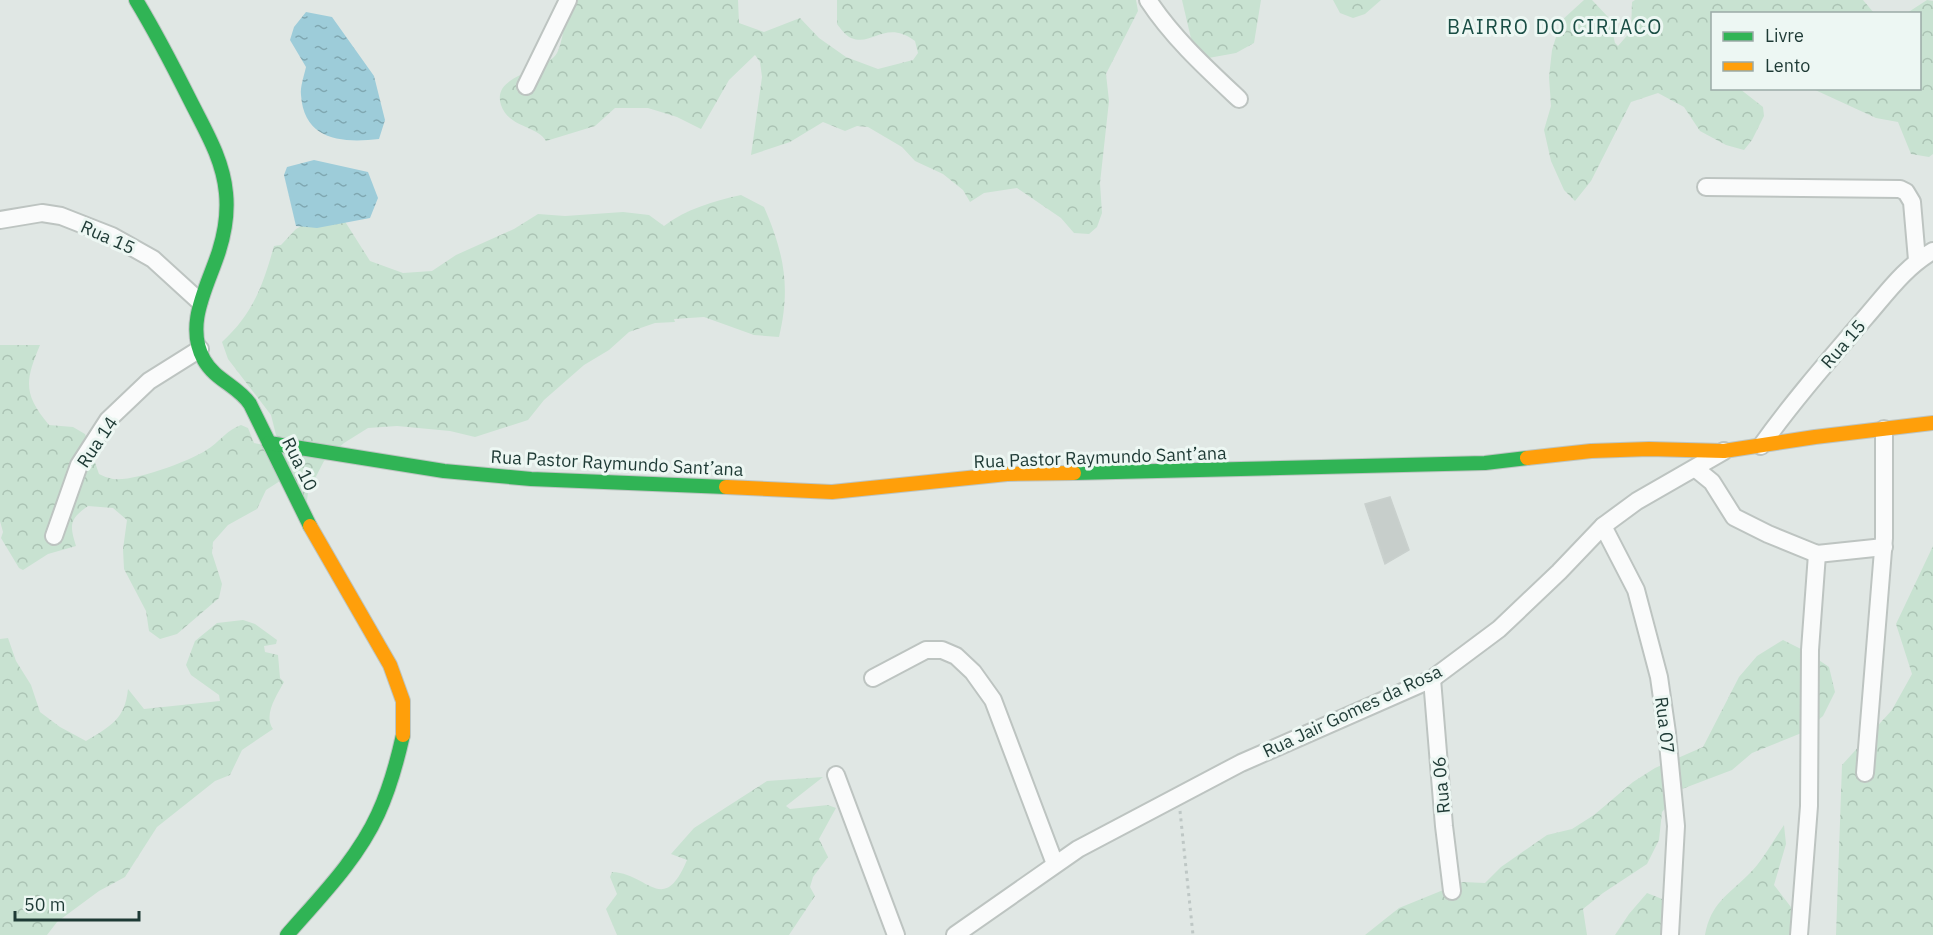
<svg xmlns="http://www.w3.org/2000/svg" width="1933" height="935" font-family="'IBM Plex Sans',sans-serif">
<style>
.forest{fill:url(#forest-crowns)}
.water{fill:url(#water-ripples)}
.building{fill:#c7cecb;stroke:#c9d0cd;stroke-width:1.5}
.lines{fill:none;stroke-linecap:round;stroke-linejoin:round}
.street-casing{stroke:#bdc4c1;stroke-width:20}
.fast-casing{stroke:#bdc5c2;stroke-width:16}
.slow-casing{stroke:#bdc5c2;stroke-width:16}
.path{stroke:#bec7c5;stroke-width:3;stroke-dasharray:3 4.5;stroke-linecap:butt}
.street{stroke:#fafbfb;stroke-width:16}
.fast{stroke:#30b455;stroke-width:14}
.slow{stroke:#ff9f0a;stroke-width:14}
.labels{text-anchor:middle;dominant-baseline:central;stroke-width:6;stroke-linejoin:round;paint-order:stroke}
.street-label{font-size:18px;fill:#1e3a35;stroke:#edf7f3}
.neighbourhood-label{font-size:20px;letter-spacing:1.5px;fill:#194d44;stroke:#edf7f3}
</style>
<defs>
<pattern id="forest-crowns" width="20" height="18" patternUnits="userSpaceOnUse" patternTransform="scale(1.5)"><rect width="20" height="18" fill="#c8e2d1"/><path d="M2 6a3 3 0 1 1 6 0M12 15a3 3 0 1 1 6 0" fill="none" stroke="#abc3b4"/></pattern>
<pattern id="water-ripples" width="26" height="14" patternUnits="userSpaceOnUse" patternTransform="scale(1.5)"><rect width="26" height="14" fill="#9dccd9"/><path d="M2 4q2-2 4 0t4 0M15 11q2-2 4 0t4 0" fill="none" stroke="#7fa7b1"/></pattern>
</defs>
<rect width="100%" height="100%" fill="#e0e7e4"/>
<g class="forest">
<path d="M571,0H738L739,23L764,32L800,18L819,38L846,57L878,69L913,60L918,53L915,41C885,19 873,47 851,38C846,36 840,28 837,24V0H1136L1138,11L1106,74L1109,101L1100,183L1102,213L1097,227L1089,234L1074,233L1061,218L1017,188L984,193L970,202L963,190L943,174L915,161L902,147L868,127L857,126L845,131L823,122L790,142L751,155L762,77L760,62L755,55L729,80L701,129L677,117L648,108H615L595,126L546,141C537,125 509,128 501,105C491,74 545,73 557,53C562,45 566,15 569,4Z"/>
<polygon points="1182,0 1261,0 1254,43 1236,53 1203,59 1193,47"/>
<polygon points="1333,0 1381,0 1365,14 1353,18 1340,13"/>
<polygon points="1584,0 1592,0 1609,18 1615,43 1618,46 1631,31 1632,2 1635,0 1863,0 1874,13 1712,14 1712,88 1740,89 1763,107 1764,116 1752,140 1744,150 1726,145 1700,131 1684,107 1658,93 1631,102 1591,181 1575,201 1564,190 1551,161 1544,130 1551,106 1549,77 1552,50 1561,21"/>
<polygon points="1927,0 1933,1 1933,154 1929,157 1911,154 1898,122 1876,118 1813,89 1920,88 1920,14 1907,13"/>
<path d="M741,195L764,207C784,253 791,287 779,337L754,335L704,317L674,319L675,322L655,323L629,332L609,350L584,365L544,400L528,420L475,437L450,431L397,426L368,428L344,443L324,461L308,492L307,501L280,481L266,490L257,509L228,525L213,542L212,553L222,584L219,598L177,634L160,639L149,631L146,611L124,569L123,549L127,520L113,508L88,506C70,519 69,524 76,546L48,554L23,570L19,568L1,538L3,532L0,521V345H40C25,381 23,394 49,425L73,427L85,434L99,474C103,476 108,478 113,479C134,482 194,460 211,447C223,438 226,431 241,425L248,428L254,443L269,446L276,435L271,415L228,359L222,342C253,314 263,285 274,246L281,245L296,229L332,209L339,212L370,261L403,273L432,271L456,255L514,229L538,214L565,216L623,212L649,215L664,226C686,209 714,201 741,195Z"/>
<polygon points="1933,546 1933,935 1836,935 1842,765 1892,710 1912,674 1896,624"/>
<path d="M243,620L255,624L277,640L276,644L264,646L265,652L278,655L280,678L284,682C277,695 263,715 273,729L242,750L230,775L215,781L157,827L125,877L99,891L57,922L47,935H0V639L8,638L16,661L31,685L40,712L60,727L86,741C111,726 125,719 128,689L144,709L220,701L219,695L191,675L186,665L195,641L217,623Z"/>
<polygon points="1783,640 1807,652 1829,667 1835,692 1823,716 1804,732 1752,753 1732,770 1682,789 1662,812 1659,840 1647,864 1603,893 1583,909 1587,935 1365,935 1399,908 1463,882 1485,883 1501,867 1547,835 1572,829 1594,815 1633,782 1655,768 1703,747 1739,677 1757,656"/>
<path d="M823,777L786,806L790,809L828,805L836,808L819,839L828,857L813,877L810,887L815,896L789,935H617L606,909L617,894L610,877L612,872C648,873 663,917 687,860L671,854L694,828L767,781Z"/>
<path d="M1784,825L1786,844L1774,885L1794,911L1796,935H1705C1711,903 1727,896 1748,875C1762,862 1773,841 1784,825Z"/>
<polygon points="1647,893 1672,903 1677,935 1615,935 1629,914"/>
</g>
<g class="water">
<path d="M306,12L332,17L374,76L385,120L379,139C343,143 304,141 301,95C300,87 304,76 306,67L290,40L294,27Z"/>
<polygon points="314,160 368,172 378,198 370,218 317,228 296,226 284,175 287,167"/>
</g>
<polygon class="building" points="1390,497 1409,550 1385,564 1365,504"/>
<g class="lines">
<g class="street-casing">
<g id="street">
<path d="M1148,0C1173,38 1206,68 1239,99"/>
<polyline points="526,86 568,0"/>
<polyline points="1706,187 1900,189 1906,192 1912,202 1917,260"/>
<polyline points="0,220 42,213 61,216 112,236 153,259 199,301"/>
<path d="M1761,446C1793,401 1829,360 1865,318C1886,294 1905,267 1933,251"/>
<polyline points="1696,469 1712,482 1734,517 1768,534 1817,554 1884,547"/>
<polyline points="1603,526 1636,590 1659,677 1667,733 1676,826 1670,935"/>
<polyline points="54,536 79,465 108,420 149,381 200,349"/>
<polyline points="873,678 926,650 942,650 956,656 973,672 993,700 1055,864"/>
<polyline points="1432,679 1444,826 1452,891"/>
<polyline points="1865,773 1884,538 1884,429"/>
<polyline points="836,775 896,935"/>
<polyline points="955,935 1078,849 1241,763 1432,679 1499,629 1559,572 1603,526 1637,501 1724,451"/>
<polyline points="1799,935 1809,806 1810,650 1817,554"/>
</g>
</g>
<g class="fast-casing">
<g id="fast">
<path d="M136,0C156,33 173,66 190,100C205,130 223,159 226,193C228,213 225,232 219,251C208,286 184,324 204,360C215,380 238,386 250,404L310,526"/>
<polyline points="269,443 444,471 531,479 726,487"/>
<polyline points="1074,473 1485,463 1527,458"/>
<path d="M287,935C320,897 357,860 378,814C390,788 397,762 403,735"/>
</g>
</g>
<g class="slow-casing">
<g id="slow">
<polyline points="1527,458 1591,451 1649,449 1724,451 1815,437 1933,423"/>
<polyline points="726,487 832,492 1007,474 1074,473"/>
<polyline points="310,526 390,665 403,701 403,735"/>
</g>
</g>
<polyline class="path" points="1180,811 1193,935"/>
<use href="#street" class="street"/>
<use href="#fast" class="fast"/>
<use href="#slow" class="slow"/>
</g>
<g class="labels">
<g class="street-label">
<text transform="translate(108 237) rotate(24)">Rua 15</text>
<text transform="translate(1843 344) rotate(-49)">Rua 15</text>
<text transform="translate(97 442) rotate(-56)">Rua 14</text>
<text transform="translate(1100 457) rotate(-2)">Rua Pastor Raymundo Sant’ana</text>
<text transform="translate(617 463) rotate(3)">Rua Pastor Raymundo Sant’ana</text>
<text transform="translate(300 464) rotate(64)">Rua 10</text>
<text transform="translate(1352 711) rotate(-25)">Rua Jair Gomes da Rosa</text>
<text transform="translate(1665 725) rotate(83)">Rua 07</text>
<text transform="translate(1441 785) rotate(-95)">Rua 06</text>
</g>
<g class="neighbourhood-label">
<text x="1555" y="26">BAIRRO DO CIRIACO</text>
</g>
</g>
<rect x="1711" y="12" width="210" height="78" fill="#edf7f3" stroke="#9aaba7" stroke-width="1.5"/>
<rect x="1723" y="32" width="30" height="9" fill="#30b455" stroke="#9aaba7" stroke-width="1.5"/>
<text x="1765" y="42" font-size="18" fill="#1e3a35">Livre</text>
<rect x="1723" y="62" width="30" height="9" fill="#ff9f0a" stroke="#9aaba7" stroke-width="1.5"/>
<text x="1765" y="72" font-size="18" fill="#1e3a35">Lento</text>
<path d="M15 911v9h124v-9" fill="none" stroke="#1e3a35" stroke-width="3"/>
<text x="24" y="911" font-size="18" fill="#1e3a35" stroke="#edf7f3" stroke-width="4.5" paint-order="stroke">50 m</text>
</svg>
